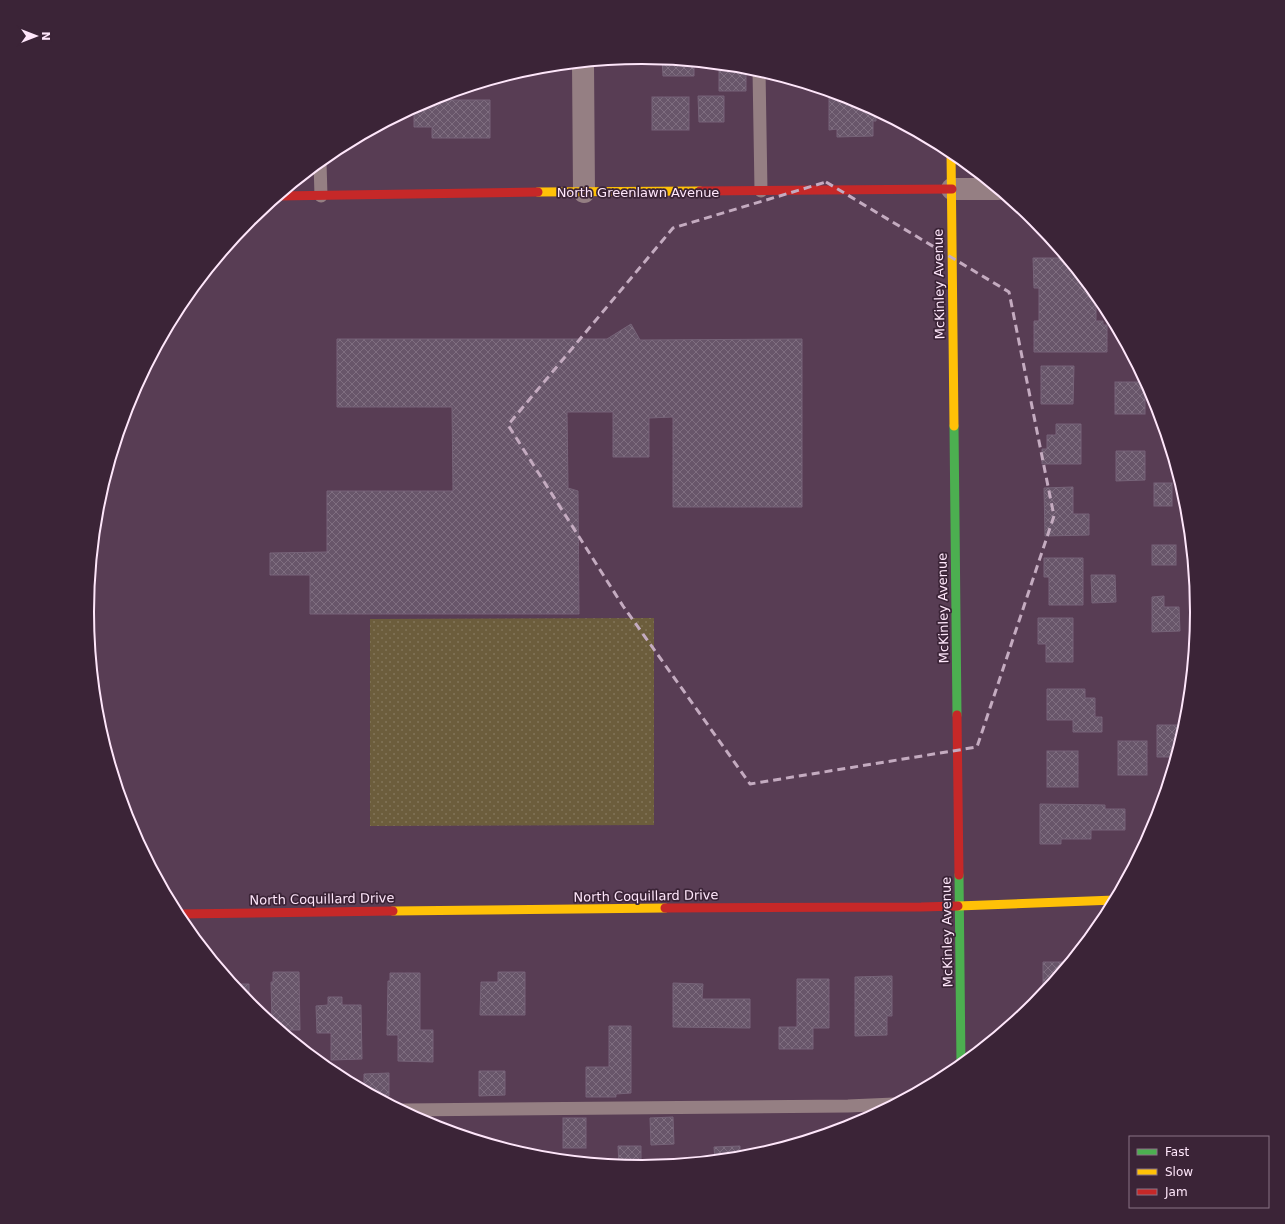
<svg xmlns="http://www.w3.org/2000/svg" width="1285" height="1224" font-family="'DejaVu Sans',sans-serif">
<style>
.park{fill:url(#park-dots)}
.building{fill:url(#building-cross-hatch);stroke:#766378}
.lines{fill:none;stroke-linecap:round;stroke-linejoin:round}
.lane{stroke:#957f83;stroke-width:13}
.street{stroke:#957f83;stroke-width:22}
.fast{stroke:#4caf50;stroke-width:9}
.slow{stroke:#ffc107;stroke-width:9}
.jam{stroke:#c62828;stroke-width:9}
.marked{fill:none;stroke:#c4abc0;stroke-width:3;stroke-dasharray:8 5;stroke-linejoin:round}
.labels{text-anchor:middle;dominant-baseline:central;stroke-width:3.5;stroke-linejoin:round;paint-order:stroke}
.street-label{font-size:13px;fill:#fee6fa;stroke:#3b2437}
.rim{fill:none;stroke:#fee6fa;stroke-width:2}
</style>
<defs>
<pattern id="park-dots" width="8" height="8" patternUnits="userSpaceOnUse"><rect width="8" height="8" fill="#6c5d3c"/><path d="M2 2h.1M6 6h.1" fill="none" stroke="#827459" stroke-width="1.8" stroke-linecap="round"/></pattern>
<pattern id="building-cross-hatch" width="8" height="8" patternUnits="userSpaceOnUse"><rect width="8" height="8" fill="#68566a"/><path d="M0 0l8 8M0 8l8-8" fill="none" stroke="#7f6e80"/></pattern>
</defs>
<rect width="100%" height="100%" fill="#583d54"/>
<polygon class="park" points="654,618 654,825 370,826 370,619"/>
<g class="building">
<polygon points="662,59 705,63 705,66 694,66 694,76 663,76"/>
<polygon points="719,65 746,67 746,91 719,91"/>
<polygon points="698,96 724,96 724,122 699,122"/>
<polygon points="829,96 845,96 855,99 876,111 876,121 873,121 873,136 837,137 837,129 829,130"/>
<rect x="652" y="97" width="37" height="33"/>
<polygon points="429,100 490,100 490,138 432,138 432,127 414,127 414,108"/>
<polygon points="1033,258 1067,258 1103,303 1096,303 1096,321 1103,321 1103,325 1107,325 1107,352 1034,352 1034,321 1039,321 1039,288 1034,288"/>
<polygon points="631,324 640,340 802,339 802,507 673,507 673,417 649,418 649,457 613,457 613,412 567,412 568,488 578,491 579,614 310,614 310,575 270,575 270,553 327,552 327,491 453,491 452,407 337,407 337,339 607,339"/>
<polygon points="1041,366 1074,366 1073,404 1041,404"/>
<rect x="1115" y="382" width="30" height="32"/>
<polygon points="1056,424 1081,424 1081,464 1042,464 1042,449 1047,449 1047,435 1056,435"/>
<polygon points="1116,451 1145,451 1145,480 1116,481"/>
<rect x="1154" y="483" width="18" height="23"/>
<polygon points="1073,487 1073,514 1089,514 1089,535 1045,536 1044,488"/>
<rect x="1152" y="545" width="24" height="20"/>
<polygon points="1044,558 1083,558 1083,605 1049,605 1049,577 1044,577"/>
<polygon points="1091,575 1115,575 1116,602 1092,603"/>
<polygon points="1164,596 1164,607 1179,607 1180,631 1152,632 1152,597"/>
<polygon points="1038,618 1073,618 1073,662 1046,662 1046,644 1038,644"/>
<polygon points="1047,689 1085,689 1085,698 1095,698 1095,717 1102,717 1102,732 1073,732 1073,720 1047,720"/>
<polygon points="1157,725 1182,725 1182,735 1176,757 1157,757"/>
<rect x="1118" y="741" width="29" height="34"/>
<rect x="1047" y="751" width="31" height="36"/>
<polygon points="1040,804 1105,805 1105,809 1125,809 1125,830 1091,830 1091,839 1061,839 1061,844 1040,844"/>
<polygon points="1043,962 1063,962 1063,965 1067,965 1043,994"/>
<polygon points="273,972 299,972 300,1030 281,1030 272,1022 271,982 273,982"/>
<polygon points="498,972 525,972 525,1015 480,1015 481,982 498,982"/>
<polygon points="390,973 420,973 420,1030 433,1030 433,1062 398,1061 398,1035 387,1035 388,981 390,981"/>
<polygon points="892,976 892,1016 887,1016 887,1035 855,1036 855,977"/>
<polygon points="797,979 829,979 829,1028 813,1028 813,1049 779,1049 779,1027 797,1027"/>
<polygon points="673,983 703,984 702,999 750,999 750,1028 673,1027"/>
<polygon points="233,984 249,984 249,1003"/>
<polygon points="328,997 342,997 342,1005 361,1005 362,1059 331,1060 331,1033 317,1033 316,1006 328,1005"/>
<polygon points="609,1026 631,1026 631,1093 616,1094 616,1097 586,1097 586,1067 609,1067"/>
<polygon points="328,1068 340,1068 340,1077 334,1073"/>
<polygon points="479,1071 505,1071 505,1095 479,1096"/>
<polygon points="389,1073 389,1096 377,1096 364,1089 364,1074"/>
<polygon points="673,1117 674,1144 651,1145 650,1118"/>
<rect x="563" y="1118" width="23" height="30"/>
<polygon points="618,1146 641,1146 641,1167 619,1165"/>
<polygon points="740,1146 740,1157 715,1160 714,1147"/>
</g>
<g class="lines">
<g class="lane">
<polyline points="759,70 761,191"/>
<polyline points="320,162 321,196"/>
<polyline points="403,1110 848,1106 894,1104"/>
</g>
<g class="street">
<polyline points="583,63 584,192"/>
<polyline points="952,189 998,189"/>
</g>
<g class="fast">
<polyline points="954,426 957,715"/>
<polyline points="959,875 961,1065"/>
</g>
<g class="slow">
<polyline points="951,151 954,426"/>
<polyline points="538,192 700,191"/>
<polyline points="958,906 1115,900"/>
<polyline points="393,911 665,908"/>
</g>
<g class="jam">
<polyline points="700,191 952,189"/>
<polyline points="278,196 538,192"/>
<polyline points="957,715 959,875"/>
<polyline points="665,908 921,907 958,906"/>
<polyline points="178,914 393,911"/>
</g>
</g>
<path class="marked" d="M826,182L1009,292L1054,516L977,747L750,784L623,606L508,425L673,228Z"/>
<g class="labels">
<g class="street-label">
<text x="638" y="192">North Greenlawn Avenue</text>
<text transform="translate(939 284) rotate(-91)">McKinley Avenue</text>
<text transform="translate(943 608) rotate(-91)">McKinley Avenue</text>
<text transform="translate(646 896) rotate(-1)">North Coquillard Drive</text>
<text transform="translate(322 899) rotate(-1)">North Coquillard Drive</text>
<text transform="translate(947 932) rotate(-91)">McKinley Avenue</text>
</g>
</g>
<path d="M0 0H1285V1224H0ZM94 612a548 548 0 1 1 1096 0a548 548 0 1 1-1096 0Z" fill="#3b2437" fill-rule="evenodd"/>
<path class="rim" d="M94 612a548 548 0 1 1 1096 0a548 548 0 1 1-1096 0Z"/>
<rect x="1129" y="1136" width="140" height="72" fill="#3b2437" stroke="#897285"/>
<rect x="1137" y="1149" width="20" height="6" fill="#4caf50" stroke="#897285"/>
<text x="1165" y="1156" font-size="12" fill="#fee6fa">Fast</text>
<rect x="1137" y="1169" width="20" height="6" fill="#ffc107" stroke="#897285"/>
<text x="1165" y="1176" font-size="12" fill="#fee6fa">Slow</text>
<rect x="1137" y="1189" width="20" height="6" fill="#c62828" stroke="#897285"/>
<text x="1165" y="1196" font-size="12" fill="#fee6fa">Jam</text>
<g transform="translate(36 36) rotate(90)" stroke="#3b2437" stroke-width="3" paint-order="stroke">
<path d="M0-3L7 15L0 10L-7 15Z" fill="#fee6fa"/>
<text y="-6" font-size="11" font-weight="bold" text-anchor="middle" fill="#fee6fa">N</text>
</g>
</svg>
